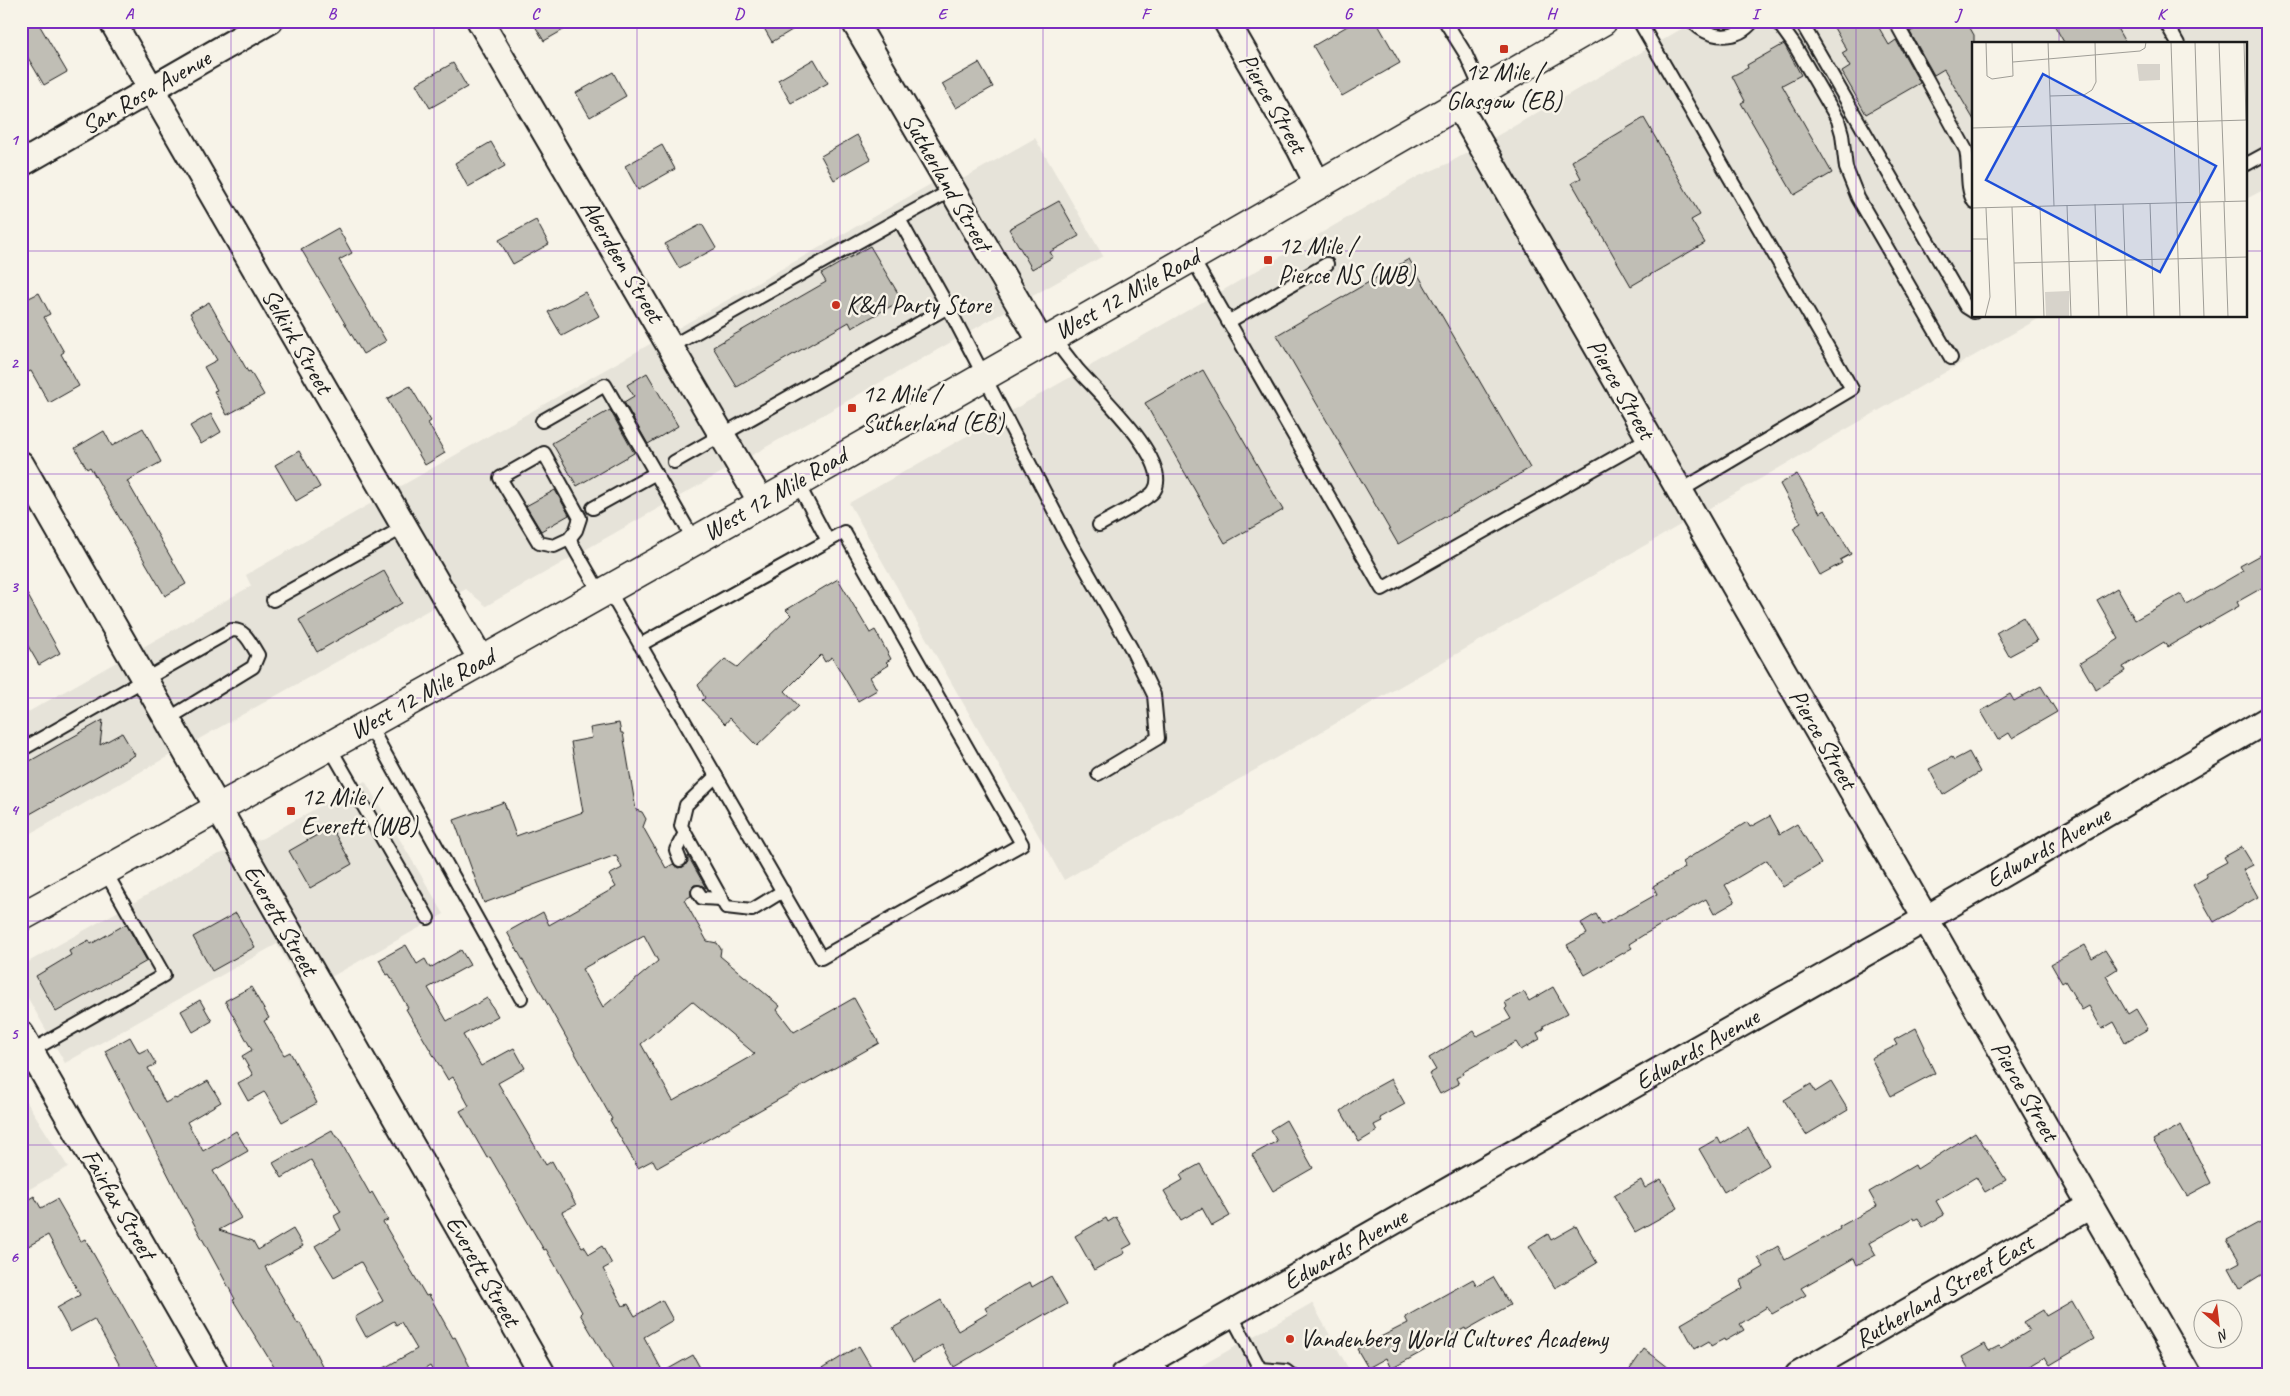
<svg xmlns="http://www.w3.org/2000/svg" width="2290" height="1396" font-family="Caveat,sans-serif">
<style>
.built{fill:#e6e3d9}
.building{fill:#c0beb5;stroke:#1c1c1c;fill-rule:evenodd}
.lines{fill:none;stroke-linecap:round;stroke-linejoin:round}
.service-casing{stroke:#1c1c1c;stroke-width:16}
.minor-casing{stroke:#1c1c1c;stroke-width:29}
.secondary-casing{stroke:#1c1c1c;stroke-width:31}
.service{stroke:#f7f3e8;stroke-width:12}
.minor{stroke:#f7f3e8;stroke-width:25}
.secondary{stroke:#f7f3e8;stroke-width:28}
.grid{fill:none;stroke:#7b2cbf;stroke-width:1;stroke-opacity:0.55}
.poi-dot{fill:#c8321e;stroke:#f7f3e8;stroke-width:2}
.labels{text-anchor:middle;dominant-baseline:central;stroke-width:5;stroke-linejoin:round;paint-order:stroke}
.poi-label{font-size:25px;fill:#1c1c1c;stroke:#f7f3e8;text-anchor:start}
.street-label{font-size:25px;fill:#1c1c1c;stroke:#f7f3e8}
.inset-road{fill:none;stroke:#9f9d96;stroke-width:1}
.view{fill:#1d4ed8;fill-opacity:0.15;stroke:#1d4ed8;stroke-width:2.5}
.inset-edge{fill:none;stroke:#1c1c1c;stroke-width:2.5}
.neatline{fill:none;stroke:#7b2cbf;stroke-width:2}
.grid-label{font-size:16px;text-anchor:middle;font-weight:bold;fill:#7b2cbf}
</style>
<rect width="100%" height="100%" fill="#f7f3e8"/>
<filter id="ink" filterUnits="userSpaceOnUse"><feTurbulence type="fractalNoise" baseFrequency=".02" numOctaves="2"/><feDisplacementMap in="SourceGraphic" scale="10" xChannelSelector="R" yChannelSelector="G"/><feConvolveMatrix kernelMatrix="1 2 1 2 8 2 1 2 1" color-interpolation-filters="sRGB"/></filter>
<g filter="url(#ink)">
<g class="built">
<polygon points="1695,21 2269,21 2269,187 2246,199 2246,44 1974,44 1974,316 2043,316 1064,880 849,503 1227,288 1419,176 1447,164 1516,125"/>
<polygon points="1035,138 1103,256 486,606 466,589 21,839 21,716 251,586 246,575 520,418 952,172 959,181"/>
<polygon points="365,781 444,914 304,992 277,944 65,1063 21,986 21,966 147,895 204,860 263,838"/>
<polygon points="21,1093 68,1167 21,1194"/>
<polygon points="1312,1303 1352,1375 1185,1375"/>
</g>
<g class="building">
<polygon points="21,21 37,21 67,72 44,85 21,46"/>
<polygon points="532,21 579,21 544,41"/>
<polygon points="760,21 807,21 772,42"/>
<polygon points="1356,21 1376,21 1400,63 1342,96 1313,46"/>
<polygon points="1830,21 1875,21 1889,45 1896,40 1920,83 1866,114 1842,72 1850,67 1842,53 1847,50"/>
<polygon points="1928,21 1966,21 1974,35 1974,120 1944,69 1934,75 1910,32"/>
<polygon points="2052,21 2113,21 2126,44 2065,44"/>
<polygon points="1784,44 1801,75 1782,85 1832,173 1794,195 1741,103 1745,101 1732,76 1748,68 1747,65"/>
<polygon points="814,59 828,83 791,103 778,80"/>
<polygon points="453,63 467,87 430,108 416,84"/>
<polygon points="979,63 993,87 956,108 942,84"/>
<polygon points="613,72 626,96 590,117 576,93"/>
<polygon points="1644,118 1700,215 1691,220 1705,243 1631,286 1572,183 1581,178 1572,161"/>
<polygon points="857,135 871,159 834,180 821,156"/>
<polygon points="491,142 505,166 468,187 455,163"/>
<polygon points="662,145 675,169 638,190 625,166"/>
<polygon points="1059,201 1079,236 1050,252 1053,257 1032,269 1009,229"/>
<polygon points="536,220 549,244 513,264 499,240"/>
<polygon points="702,224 716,248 679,268 665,244"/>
<polygon points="338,228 352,253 339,260 386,341 363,354 301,249"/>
<polygon points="870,246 902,300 852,328 849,322 737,387 713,347 826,282 821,274"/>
<polygon points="1409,259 1530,468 1398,544 1277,335"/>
<polygon points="585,292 599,316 562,336 548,312"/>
<polygon points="39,293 50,314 44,317 64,352 61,354 79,386 49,403 31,371 28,372 21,360 21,302"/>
<polygon points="209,302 248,372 250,371 264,395 227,415 214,391 217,390 204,367 217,360 190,313"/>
<polygon points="1203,370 1283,510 1225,543 1145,403"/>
<polygon points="647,373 678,426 648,444 624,402 634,396 627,385"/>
<polygon points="410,386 431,421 428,423 445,453 425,465 387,399"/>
<polygon points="610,410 634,453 577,486 552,443"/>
<polygon points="211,414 221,432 201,444 190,426"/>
<polygon points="143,428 161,462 127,481 186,584 165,596 90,467 87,469 75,448 104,431 112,446"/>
<polygon points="299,451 320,487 296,501 275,465"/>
<polygon points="1797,474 1820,513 1825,510 1851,554 1840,560 1842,563 1820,575 1793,528 1801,523 1780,484"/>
<polygon points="555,490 569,515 541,531 526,506"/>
<polygon points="2269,550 2269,584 2237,602 2239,606 2167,647 2164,642 2123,667 2125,671 2096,690 2080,663 2119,639 2097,600 2117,588 2135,620 2181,594 2186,604 2243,571 2240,566"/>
<polygon points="384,571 402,603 317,652 299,620"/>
<polygon points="838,579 870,633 875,630 891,659 886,662 889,665 870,677 877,690 858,701 832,657 825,662 821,655 785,691 799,706 757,746 730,718 725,724 702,700 705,698 698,685 725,659 737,667 791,615 786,610"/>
<polygon points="21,583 60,653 39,665 21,634"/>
<polygon points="2023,617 2037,641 2009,656 1996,633"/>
<polygon points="2041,686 2057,712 2012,738 2009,733 1998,740 1981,711 2010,694 2014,701"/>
<polygon points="103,720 100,745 122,733 135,755 21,819 21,766"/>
<path d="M619,723L621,733H623L636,810L642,812L646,819L643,827L666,868L673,864L678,868L683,867L688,862V856L706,888L701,885H694L691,889V896L684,900L707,941L717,943L721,949L720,956L780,1006L777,1010L794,1032L854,998L879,1043L657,1168L653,1160L638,1168L610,1120L612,1119L507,932L543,912L549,925L616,887L609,875L622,868L616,855L484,903L454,820L504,802L516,836L583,812L571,742L592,738L590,728ZM644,935L658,961L603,1007L582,969ZM692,1001L755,1054L673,1101L641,1044Z"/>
<polygon points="1969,752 1980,772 1943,795 1929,769 1952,757 1954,760"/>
<polygon points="1770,816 1780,834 1797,824 1821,864 1783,887 1767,860 1725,885 1735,902 1714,914 1706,899 1645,934 1629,944 1632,948 1585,975 1567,945 1587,934 1581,923 1596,914 1602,925 1657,894 1653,886 1685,868 1682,862 1747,822 1750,827"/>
<polygon points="331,827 352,864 310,888 289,851"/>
<polygon points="2242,847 2253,865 2243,870 2258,897 2214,922 2193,885 2207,877 2205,874 2227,862 2224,857"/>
<polygon points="236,913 255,947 212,971 193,937"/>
<polygon points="126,924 147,961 56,1012 36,976 71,955 69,951 89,940 91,944"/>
<polygon points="406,945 417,964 425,959 430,968 461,950 470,965 428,988 447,1021 487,998 498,1016 463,1035 481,1066 514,1048 525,1068 498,1083 546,1165 552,1161 576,1205 562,1212 582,1247 584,1246 589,1254 602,1246 612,1264 603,1269 623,1306 628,1304 635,1316 662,1300 673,1320 644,1337 663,1372 693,1355 704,1375 616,1375 580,1314 582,1312 546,1249 544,1250 490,1157 487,1158 460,1111 469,1106 453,1077 448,1080 406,1009 408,1008 389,974 387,975 379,960"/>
<polygon points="2085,945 2092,958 2105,950 2117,969 2106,976 2128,1014 2136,1009 2148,1029 2125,1042 2114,1022 2102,1029 2089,1006 2082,1010 2065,981 2062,983 2051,964"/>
<polygon points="251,987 269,1018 264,1021 284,1055 290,1052 317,1103 282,1122 265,1093 264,1092 248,1101 238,1083 253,1075 242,1056 252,1050 225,1001"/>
<polygon points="1553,987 1568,1013 1543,1026 1544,1029 1537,1033 1540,1039 1521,1050 1516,1042 1463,1072 1464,1074 1456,1078 1459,1084 1440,1094 1429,1074 1436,1070 1429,1058 1474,1031 1477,1036 1511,1019 1505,1009 1507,1007 1505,1002 1524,992 1529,1001"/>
<polygon points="200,1000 212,1021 193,1032 181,1011"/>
<polygon points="1916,1028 1925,1047 1923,1048 1935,1073 1891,1096 1871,1058 1897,1045 1894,1040"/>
<polygon points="130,1037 139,1053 147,1049 156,1064 148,1068 165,1103 175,1098 176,1099 208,1081 221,1102 187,1122 203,1151 236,1131 248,1151 213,1171 241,1218 219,1230 253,1241 258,1250 293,1229 303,1246 265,1267 298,1324 300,1323 327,1375 279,1375 233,1300 235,1299 180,1198 105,1051"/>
<polygon points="1391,1079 1405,1104 1380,1118 1382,1121 1374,1125 1377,1131 1359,1142 1341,1111 1362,1095"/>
<polygon points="1831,1082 1848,1110 1806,1135 1784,1100 1811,1084 1815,1092"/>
<polygon points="1286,1120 1313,1168 1273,1191 1252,1155 1277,1141 1270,1130"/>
<polygon points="2181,1125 2211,1183 2187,1196 2153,1140"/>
<polygon points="1748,1128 1769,1165 1724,1192 1699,1149 1718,1138 1721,1144"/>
<polygon points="332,1130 336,1137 338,1137 370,1194 372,1192 388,1220 383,1222 426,1296 429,1295 453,1338 455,1337 474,1375 435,1375 430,1366 415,1375 372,1375 417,1349 401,1322 396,1325 394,1321 366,1337 355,1317 383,1301 361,1262 334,1277 315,1246 341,1230 334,1216 341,1212 311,1160 282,1178 273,1163"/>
<polygon points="1975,1132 2006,1180 1985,1192 1976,1177 1936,1201 1944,1215 1923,1227 1918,1218 1914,1220 1913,1218 1869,1243 1876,1255 1857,1265 1854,1258 1801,1288 1806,1295 1772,1314 1767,1307 1740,1324 1744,1330 1725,1341 1724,1339 1711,1346 1709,1341 1695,1349 1681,1324 1743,1288 1740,1281 1764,1267 1758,1258 1778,1246 1785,1260 1840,1229 1839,1227 1877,1206 1869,1192 1915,1165 1917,1169"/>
<polygon points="1200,1164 1230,1216 1212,1226 1202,1208 1181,1220 1164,1191 1183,1180 1180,1175"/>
<polygon points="1661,1179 1678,1208 1635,1232 1614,1196 1641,1180 1645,1188"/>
<polygon points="34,1196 41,1208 57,1199 81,1241 85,1239 162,1375 125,1375 94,1319 70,1332 57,1308 80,1295 48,1235 21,1250 21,1204"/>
<polygon points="1116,1217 1132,1244 1123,1249 1125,1253 1094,1270 1075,1236 1106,1218 1108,1222"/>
<polygon points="2260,1222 2269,1237 2269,1270 2240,1288 2229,1268 2240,1262 2227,1240"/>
<polygon points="1576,1226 1597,1263 1555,1288 1529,1246 1548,1234 1551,1240"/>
<polygon points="1051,1276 1067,1304 1046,1316 1045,1314 954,1367 942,1345 913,1362 893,1328 941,1300 958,1331 988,1313 985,1308 1030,1282 1032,1287"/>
<polygon points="1493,1277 1510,1305 1466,1330 1465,1328 1391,1369 1386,1358 1368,1368 1357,1349 1408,1323 1405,1317 1473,1279 1477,1286"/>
<polygon points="2072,1301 2094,1339 2050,1365 2045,1357 2015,1375 1972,1375 1962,1357 1985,1344 1989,1351 1999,1346 2001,1348 2029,1331 2023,1322 2043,1310 2046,1316"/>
<polygon points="859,1346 876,1375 812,1375"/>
<polygon points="1644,1349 1655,1357 1678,1375 1626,1375"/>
</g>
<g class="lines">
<g class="service-casing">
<g id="service">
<polyline points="1445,21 1465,53 1482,91"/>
<polyline points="1639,21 1852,389 1680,491"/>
<path d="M1692,21C1708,39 1737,42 1753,21"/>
<polyline points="1777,21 1795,46 1838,120 1842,134 1846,168 1858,198 1951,358"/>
<polyline points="1802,21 1804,27 1966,307 1974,312"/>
<path d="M1895,21L1966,150C1970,167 1965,187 1974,202"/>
<polyline points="2165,21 2178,44"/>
<polyline points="2246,162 2247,164 2269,152"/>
<polyline points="1192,258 1382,589 1649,438"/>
<polyline points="948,307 899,219 952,190"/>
<polyline points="1228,322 1327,264"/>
<path d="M1052,337C1061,348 1069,359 1078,370C1096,391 1174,462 1154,491C1149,499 1110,519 1099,525"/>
<polyline points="672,346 899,219"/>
<polyline points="542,421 605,385 694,540"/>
<polyline points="674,462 948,307 1071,543 1131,648 1154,695 1158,738 1098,774"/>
<polyline points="797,482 828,541"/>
<polyline points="593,508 656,473"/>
<polyline points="569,539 554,546 539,543 500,478 544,453 580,518 576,530 569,539 600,593"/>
<polyline points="608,589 821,958 1022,844 844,532 640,645"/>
<polyline points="273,600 404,527"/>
<polyline points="369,725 521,998"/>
<polyline points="329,746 428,918"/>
<path d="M21,750L232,630C246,629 251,645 258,655L253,667L168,719"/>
<polyline points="716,776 686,805 681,826 726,907 752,910 783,891"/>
<polyline points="680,860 676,850 685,833"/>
<polyline points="698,892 702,898 722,899"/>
<polyline points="31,1051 164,975 105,871"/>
<polyline points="1231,1314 1260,1369"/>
<polyline points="1154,1357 1164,1375"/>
<polyline points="1260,1369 1286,1371 1291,1375"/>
</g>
</g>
<g class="minor-casing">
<g id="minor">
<polyline points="112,21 482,661"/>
<polyline points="480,21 761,502"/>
<polyline points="854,21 1041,342"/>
<polyline points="1226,21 1300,149 1318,185"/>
<polyline points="1458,105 2188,1375"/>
<polyline points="21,164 270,21"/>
<polyline points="21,464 543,1375"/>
<polyline points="21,1034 217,1375"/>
<polyline points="1124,1375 1927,918 2269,719"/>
<polyline points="1798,1375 2090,1206"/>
</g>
</g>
<g class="secondary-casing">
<path id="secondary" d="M21,917C552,625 1078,324 1603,21"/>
</g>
<use href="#service" class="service"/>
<use href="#minor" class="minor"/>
<use href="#secondary" class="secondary"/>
</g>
</g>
<path class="grid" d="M231,21V1375M434,21V1375M637,21V1375M840,21V1375M1043,21V1375M1247,21V1375M1450,21V1375M1653,21V1375M1856,21V1375M2059,21V44M21,251H1974M2246,251H2269M2059,316V1375M21,474H2269M21,698H2269M21,921H2269M21,1145H2269"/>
<g class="poi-dot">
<rect x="1499" y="44" width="10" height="10" rx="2.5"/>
<rect x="1263" y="255" width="10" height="10" rx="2.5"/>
<circle cx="836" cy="305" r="5"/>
<rect x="847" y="403" width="10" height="10" rx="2.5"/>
<rect x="286" y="806" width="10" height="10" rx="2.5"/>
<circle cx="1290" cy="1339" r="5"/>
</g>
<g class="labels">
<g class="poi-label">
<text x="1504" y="72" text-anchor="middle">12 Mile /<tspan x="1504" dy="29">Glasgow (EB)</tspan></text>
<text x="1278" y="246">12 Mile /<tspan x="1278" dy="29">Pierce NS (WB)</tspan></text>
<text x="846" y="305">K&amp;A Party Store</text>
<text x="862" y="394">12 Mile /<tspan x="862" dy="29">Sutherland (EB)</tspan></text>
<text x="301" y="797">12 Mile /<tspan x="301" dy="29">Everett (WB)</tspan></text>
<text x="1300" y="1339">Vandenberg World Cultures Academy</text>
</g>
<g class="street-label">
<text transform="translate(146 92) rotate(-30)">San Rosa Avenue</text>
<text transform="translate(1273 103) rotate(60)">Pierce Street</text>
<text transform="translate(947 182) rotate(60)">Sutherland Street</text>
<text transform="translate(622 261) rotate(59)">Aberdeen Street</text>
<text transform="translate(1127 294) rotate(-29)">West 12 Mile Road</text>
<text transform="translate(297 341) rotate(60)">Selkirk Street</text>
<text transform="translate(1621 389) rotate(60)">Pierce Street</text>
<text transform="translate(775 494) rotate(-30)">West 12 Mile Road</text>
<text transform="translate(422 694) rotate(-29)">West 12 Mile Road</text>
<text transform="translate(1823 739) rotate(60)">Pierce Street</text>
<text transform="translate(2048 847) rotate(-30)">Edwards Avenue</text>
<text transform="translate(281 920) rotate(60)">Everett Street</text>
<text transform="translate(1697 1049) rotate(-30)">Edwards Avenue</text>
<text transform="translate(2025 1091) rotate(60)">Pierce Street</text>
<text transform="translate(119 1204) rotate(60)">Fairfax Street</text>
<text transform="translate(1345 1249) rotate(-30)">Edwards Avenue</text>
<text transform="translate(483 1271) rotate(60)">Everett Street</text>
<text transform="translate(1944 1291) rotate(-30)">Rutherland Street East</text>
</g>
</g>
<g transform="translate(1972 42)">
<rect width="275" height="275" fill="#f7f3e8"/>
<path d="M97,249V275H74L73,250Z" fill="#d7d3cb"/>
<path d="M165,22H188V38L167,39Z" fill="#d7d3cb"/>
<path class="inset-road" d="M14,0L15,34L20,37L41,34L40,0M76,0L82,164M199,0L208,275M223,0L228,160M247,0L253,160M272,0L274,78M41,20L168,9L173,6L174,0M78,54L112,53L120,48L124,40L123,0M0,86L275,78M228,160L232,275M252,160L256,275M178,161L182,275M123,162L127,275M151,162L155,275M95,163L99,275M68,164L72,275M40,165L44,275M0,166L275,159M0,197H16M42,221L275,215M13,275L18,255L14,166"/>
<path class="view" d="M71,32L244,124L188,230L14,138Z"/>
<rect width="275" height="275" class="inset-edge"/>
</g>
<rect width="2290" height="1396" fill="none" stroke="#f7f3e8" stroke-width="55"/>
<g transform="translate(2218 1324) rotate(152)"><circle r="24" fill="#f7f3e8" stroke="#9f9d96"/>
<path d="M0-4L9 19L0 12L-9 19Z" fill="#c8321e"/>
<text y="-8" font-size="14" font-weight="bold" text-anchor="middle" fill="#1c1c1c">N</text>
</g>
<rect x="28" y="28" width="2234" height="1340" class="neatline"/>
<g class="grid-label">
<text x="129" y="19">A</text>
<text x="332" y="19">B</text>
<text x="535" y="19">C</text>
<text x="739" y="19">D</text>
<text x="942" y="19">E</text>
<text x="1145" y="19">F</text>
<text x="1348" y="19">G</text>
<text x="1551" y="19">H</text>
<text x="1755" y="19">I</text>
<text x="1958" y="19">J</text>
<text x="2161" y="19">K</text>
<text x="14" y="145">1</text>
<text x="14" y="368">2</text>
<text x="14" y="592">3</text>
<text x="14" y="815">4</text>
<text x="14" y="1039">5</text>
<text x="14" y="1262">6</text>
</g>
</svg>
